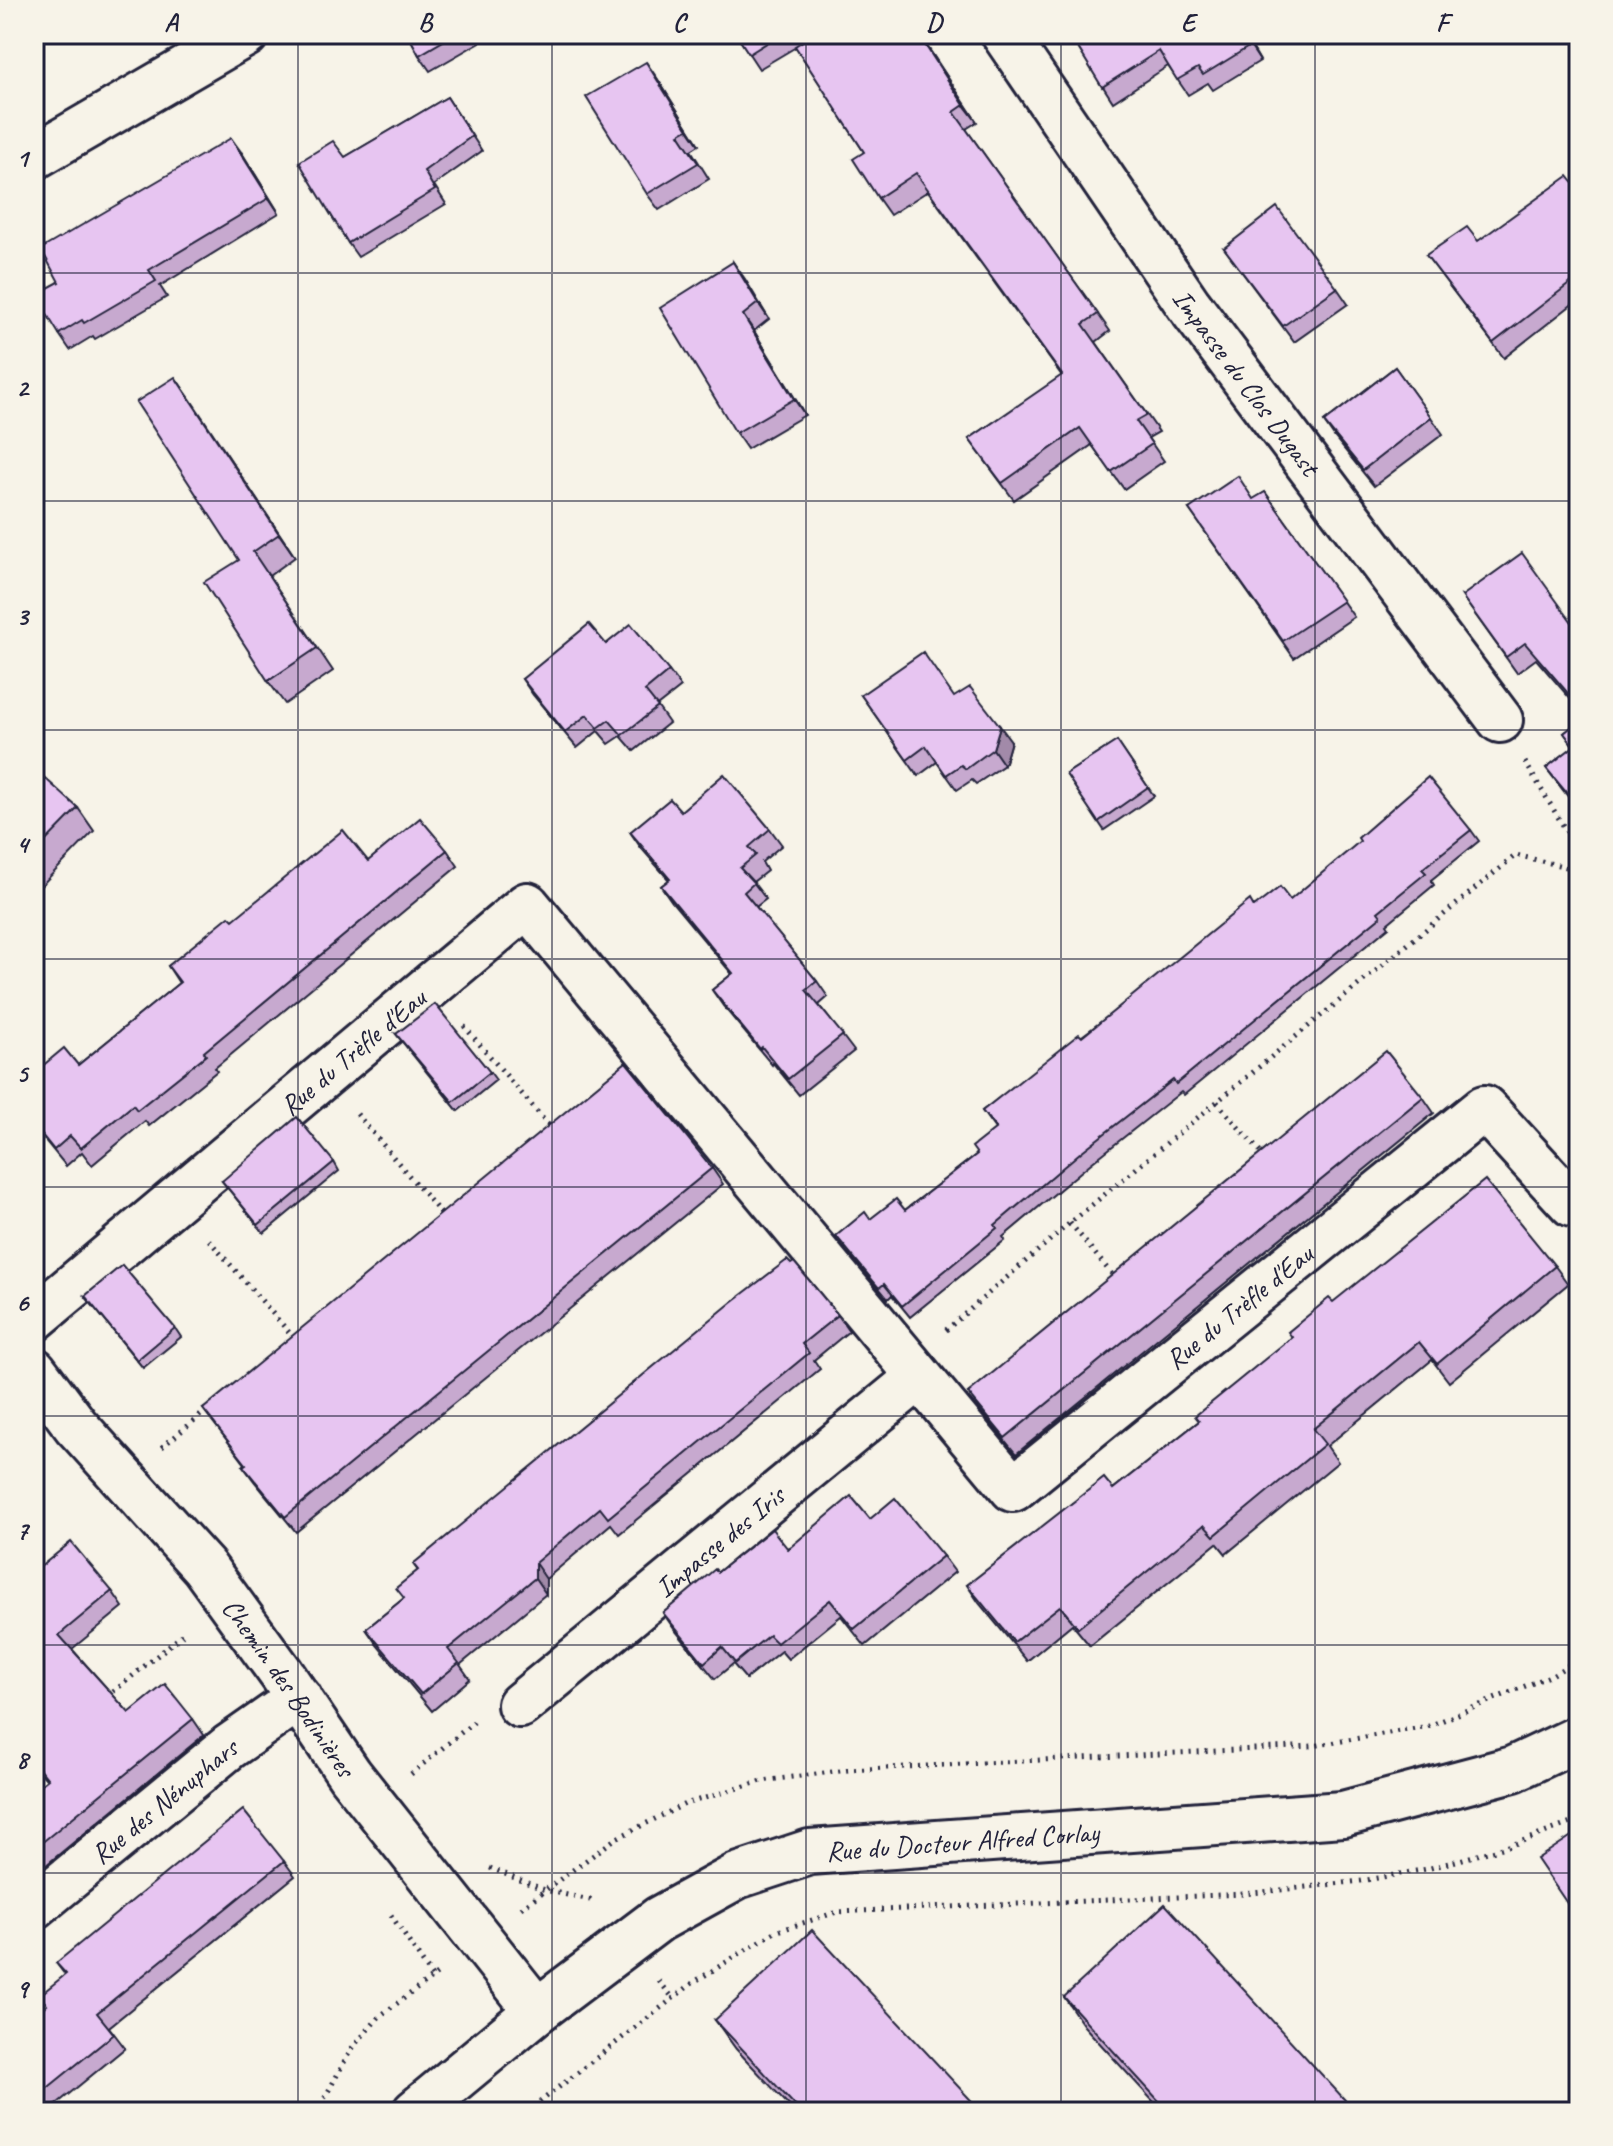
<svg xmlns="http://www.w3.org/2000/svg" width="1613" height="2146" font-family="Caveat,sans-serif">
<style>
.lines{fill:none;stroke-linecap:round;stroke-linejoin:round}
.minor-casing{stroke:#22223b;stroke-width:50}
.tertiary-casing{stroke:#22223b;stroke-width:50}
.path{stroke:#22223b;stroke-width:5;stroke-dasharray:2 6;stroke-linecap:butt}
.minor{stroke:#f7f3e8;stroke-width:44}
.tertiary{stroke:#f7f3e8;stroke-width:44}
.wall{fill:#c7a9cf;stroke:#22223b;stroke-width:2}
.shaded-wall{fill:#a28aa9;stroke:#22223b;stroke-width:2}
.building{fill:#e7c5f1;stroke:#22223b;stroke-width:2}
.grid{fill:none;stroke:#22223b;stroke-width:2;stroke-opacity:0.55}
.labels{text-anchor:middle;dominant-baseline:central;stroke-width:8;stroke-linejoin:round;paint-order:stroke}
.street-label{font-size:28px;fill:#22223b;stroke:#f7f3e8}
.neatline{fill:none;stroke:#22223b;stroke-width:3}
.grid-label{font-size:26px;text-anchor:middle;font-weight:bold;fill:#22223b}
</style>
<rect width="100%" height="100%" fill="#f7f3e8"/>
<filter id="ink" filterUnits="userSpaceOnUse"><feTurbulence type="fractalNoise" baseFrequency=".0125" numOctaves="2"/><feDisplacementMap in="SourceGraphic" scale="16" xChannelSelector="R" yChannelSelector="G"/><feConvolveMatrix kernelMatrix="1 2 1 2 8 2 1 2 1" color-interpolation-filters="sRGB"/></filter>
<g filter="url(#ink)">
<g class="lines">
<g class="minor-casing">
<g id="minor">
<path id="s1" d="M1004,34L1188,304L1500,720"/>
<path id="s2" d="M34,1319L527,905L1013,1489L1484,1108L1572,1204L1579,1198"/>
<path id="s3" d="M520,1705L919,1377"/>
<path id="s4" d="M34,1907L229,1747L299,1698"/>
</g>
</g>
<g class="tertiary-casing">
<g id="tertiary">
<polyline points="34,157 246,34"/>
<path id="s5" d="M34,1370L76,1426L204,1567L281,1673L350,1775L537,2011"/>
<path id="s6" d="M415,2112L537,2011L659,1919L737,1876L810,1852L1343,1814L1513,1769L1579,1738"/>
</g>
</g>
<g class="path">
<polyline points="1525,762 1579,852"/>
<polyline points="464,1026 551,1128"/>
<polyline points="1217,1102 1266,1159"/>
<polyline points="357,1114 443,1216"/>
<polyline points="1070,1223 1115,1278"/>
<polyline points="209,1240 294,1338"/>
<polyline points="946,1330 1070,1223 1516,855 1579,870"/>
<polyline points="162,1447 207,1410"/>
<polyline points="107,1697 187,1631"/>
<polyline points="411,1774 474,1722"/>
<polyline points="490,1868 545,1890 590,1900 593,1903"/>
<polyline points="521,1908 615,1839 685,1804 762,1781 848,1770 1313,1746 1429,1726 1552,1675 1579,1659"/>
<polyline points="391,1915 433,1978"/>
<polyline points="659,1981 673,1998"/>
<polyline points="317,2112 352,2048 380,2016 441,1971"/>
<polyline points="527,2112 694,1982 775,1932 837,1912 1244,1894 1361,1881 1427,1869 1506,1847 1579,1820"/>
</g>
<use href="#minor" class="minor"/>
<use href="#tertiary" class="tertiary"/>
</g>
<g class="wall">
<polygon points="408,34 494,34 430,71 419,55"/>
<polygon points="736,34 919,34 977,122 966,129 1110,331 1096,342 1159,432 1148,438 1164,461 1124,489 1092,445 1014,500 969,439 1062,376 928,191 890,215 878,198 864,152 796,47 759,69"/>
<polygon points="1244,34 1260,61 1213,90 1208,83 1188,95 1168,66 1113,102 1072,38"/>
<polygon points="657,78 699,145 691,150 709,179 659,210 647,194"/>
<polygon points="447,97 482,151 434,185 446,204 358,257 348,243 345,157"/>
<polygon points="242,153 279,213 160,286 167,297 95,339 93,336 70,350 59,334 59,282"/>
<polygon points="1579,190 1579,299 1504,358 1426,255 1478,241"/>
<polygon points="1224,248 1337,288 1348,304 1294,342"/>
<polygon points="733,262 769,319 754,331 805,415 747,449 736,433"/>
<polygon points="1395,367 1443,434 1374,486 1335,438 1324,422"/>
<polygon points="175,377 295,557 269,576 333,671 285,704 268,681 239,560"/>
<polygon points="1265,492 1354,617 1294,658 1189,509 1254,499"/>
<polygon points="1462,596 1579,632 1579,709 1536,659 1517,673"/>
<polygon points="606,644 669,671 681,687 657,706 669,723 634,751 621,736 609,744 598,731 577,748 533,695 522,679"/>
<polygon points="861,695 954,697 1011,741 1004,765 976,784 972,780 957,790 937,762 918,776"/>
<polygon points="1579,721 1579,811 1546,768 1574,747 1564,733"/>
<polygon points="1117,741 1154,796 1104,830 1066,774"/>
<polygon points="34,772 78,808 94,831 34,893"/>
<polygon points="681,811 770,829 782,845 762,862 767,871 753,882 766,899 756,907 817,981 828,997 819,1005 854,1051 799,1095 773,1063 772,1065 723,1006 712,990 732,974 672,902 661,886 669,880 641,848 630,832"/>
<polygon points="1471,830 1479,841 1431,880 1434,885 1387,924 1389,927 1184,1095 1181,1092 1090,1164 1003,1237 1005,1240 910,1317 892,1295 888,1299 836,1236 870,1219 905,1210 977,1154 995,1129 982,1111 1254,907 1290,900"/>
<polygon points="447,850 458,866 215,1068 217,1071 149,1126 145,1121 92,1165 82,1152 66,1166 34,1127 34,1073 78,1065 179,983 168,966 233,920 368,861"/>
<polygon points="396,1034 490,1072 496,1080 458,1111"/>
<polygon points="1423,1097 1434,1113 1016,1454 979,1409 968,1393"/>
<polygon points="334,1162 339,1171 264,1233 222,1181"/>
<polygon points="712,1168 723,1184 296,1532 254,1481 243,1466 245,1464 203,1409"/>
<polygon points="1555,1266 1568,1284 1449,1382 1432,1360 1327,1446 1338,1462 1226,1554 1217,1543 1090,1646 1072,1624 1027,1661 979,1603 967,1585 1113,1489 1199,1421 1333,1302"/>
<polygon points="85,1296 175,1328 181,1337 143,1368"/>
<polygon points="838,1315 849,1331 814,1360 820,1369 619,1534 611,1524 546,1579 546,1594 460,1665 470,1679 432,1711 377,1645 366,1629 403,1599 418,1571 413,1564"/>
<polygon points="870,1519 943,1556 955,1572 865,1646 841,1616 788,1659 781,1651 746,1679 733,1664 715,1679 674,1629 663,1613 718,1572"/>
<polygon points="34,1572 112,1591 123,1607 72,1649 129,1713 193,1719 204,1735 34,1875 34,1790 47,1780 34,1766"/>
<polygon points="284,1861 295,1876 109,2027 125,2048 47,2112 34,2112 34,2015 47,2005 65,1975 56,1963"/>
<polygon points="1064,1997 1356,2112 1163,2112 1084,2026"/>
<polygon points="715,2020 982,2112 795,2112 736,2049"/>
</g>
<g class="shaded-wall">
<polygon points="918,34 919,34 977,122 964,105"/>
<polygon points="1242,34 1244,34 1260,61"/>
<polygon points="646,62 657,78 699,145 688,129"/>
<polygon points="231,138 242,153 279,213 269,198"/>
<polygon points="733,262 745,279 769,319 758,303"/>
<polygon points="743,315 754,331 805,415 794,399"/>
<polygon points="175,377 191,400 295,557 279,534"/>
<polygon points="1000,726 1011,741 1004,765 993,749"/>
<polygon points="535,1563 546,1579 546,1594 535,1578"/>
</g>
<g class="building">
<polygon points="408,34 455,34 419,55"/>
<polygon points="736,34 781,34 749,54"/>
<polygon points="814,34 918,34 964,105 954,112 1098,314 1083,324 1147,415 1136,421 1152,444 1111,472 1080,428 1002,483 969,439 1062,375 916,173 878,198 853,159 864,152 795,46"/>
<polygon points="1078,34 1242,34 1250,46 1203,75 1198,68 1177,80 1159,51 1102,87 1072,38"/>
<polygon points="646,62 688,129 679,134 698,163 647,194 586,97"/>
<polygon points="447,97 472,136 424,171 435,190 348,243 299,162 333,141 345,157"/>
<polygon points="231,138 269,198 149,270 156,281 84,323 82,320 59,334 35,295 59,282 41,249"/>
<polygon points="1568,176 1579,190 1579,288 1573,281 1493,343 1426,255 1467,227 1478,241"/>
<polygon points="1277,207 1337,288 1283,326 1224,248"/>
<polygon points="733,262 758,303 743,315 794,399 736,433 660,308"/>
<polygon points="1395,367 1431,417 1363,470 1324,422"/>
<polygon points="175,377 279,534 253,552 317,648 268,681 204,582 239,560 136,402"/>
<polygon points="1238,476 1253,499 1265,492 1343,601 1283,641 1189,509"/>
<polygon points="1522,553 1579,632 1579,706 1525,643 1506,657 1462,596"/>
<polygon points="589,624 606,644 631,624 669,671 645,691 658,707 622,735 609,720 598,728 587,715 565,732 522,679"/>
<polygon points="923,652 954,697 970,687 1000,726 993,749 966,769 961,765 946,775 926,746 907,760 861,695"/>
<polygon points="1579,721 1579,808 1546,768 1574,746 1564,733"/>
<polygon points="1117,741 1148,787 1098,822 1066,774"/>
<polygon points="36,770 78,808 34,853 34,772"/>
<polygon points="724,774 770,829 749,847 756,855 740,868 754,883 744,892 817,981 806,990 843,1035 788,1079 762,1047 760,1049 712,990 733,973 661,886 670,879 630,832 670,799 681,811"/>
<polygon points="1428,777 1471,830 1422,869 1426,873 1378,912 1381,916 1176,1084 1173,1080 1081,1152 995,1225 997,1228 902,1306 884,1284 879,1288 836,1236 865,1212 870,1219 896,1199 905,1210 977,1154 972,1147 996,1128 982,1111 1079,1034 1082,1037 1250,900 1254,907 1280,887 1290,900 1360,841 1358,838"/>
<polygon points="420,818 447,850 204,1052 206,1055 137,1110 133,1105 81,1148 70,1136 54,1150 34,1125 34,1073 64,1048 78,1065 180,982 168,966 229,916 233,920 343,830 368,861"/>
<polygon points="435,1004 490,1072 453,1102 396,1034"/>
<polygon points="1386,1051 1423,1097 1005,1438 968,1393"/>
<polygon points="626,1062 712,1168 285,1517 243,1466 246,1464 203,1409"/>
<polygon points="297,1117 334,1162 258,1225 222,1181"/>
<polygon points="1485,1180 1555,1266 1437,1364 1419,1342 1313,1429 1325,1444 1214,1536 1204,1525 1078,1628 1060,1606 1014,1642 967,1585 1104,1478 1113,1489 1199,1421 1195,1416 1292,1337 1288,1332 1329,1298 1333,1302"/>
<polygon points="787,1260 791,1264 794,1262 838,1315 802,1344 809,1353 608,1518 600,1508 535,1563 535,1578 448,1649 459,1663 421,1694 366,1629 404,1598 396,1588 418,1570 413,1564 732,1302"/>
<polygon points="122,1265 175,1328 137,1360 85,1296"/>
<polygon points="1579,1274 1579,1295 1569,1282"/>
<polygon points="851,1496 870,1519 895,1498 943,1556 854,1629 830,1600 777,1643 769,1635 735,1663 722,1647 704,1663 663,1613 715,1569 718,1572 772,1529 788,1549"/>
<polygon points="71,1542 112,1591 59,1635 129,1713 165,1684 193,1719 34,1849 34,1790 48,1779 34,1762 34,1572"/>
<polygon points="243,1810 284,1861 97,2013 114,2034 34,2099 34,2015 47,2005 40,1995 66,1974 56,1963"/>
<polygon points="1579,1831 1579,1921 1537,1859"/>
<polygon points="1165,1904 1356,2112 1169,2112 1064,1997"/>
<polygon points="812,1930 982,2112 801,2112 715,2020"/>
</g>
</g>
<path class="grid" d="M298,34V2112M552,34V2112M806,34V2112M1061,34V2112M1315,34V2112M34,273H1579M34,501H1579M34,730H1579M34,959H1579M34,1187H1579M34,1416H1579M34,1645H1579M34,1873H1579"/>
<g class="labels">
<g class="street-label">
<text stroke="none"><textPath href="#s1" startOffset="424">Impasse du Clos Dugast</textPath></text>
<text stroke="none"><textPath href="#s2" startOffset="416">Rue du Trèfle d'Eau</textPath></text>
<text stroke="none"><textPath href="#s2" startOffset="1694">Rue du Trèfle d'Eau</textPath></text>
<text stroke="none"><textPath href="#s3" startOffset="258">Impasse des Iris</textPath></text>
<text stroke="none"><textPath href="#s5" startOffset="408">Chemin des Bodinières</textPath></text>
<text stroke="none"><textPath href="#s4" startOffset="168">Rue des Nénuphars</textPath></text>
<text stroke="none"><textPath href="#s6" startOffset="630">Rue du Docteur Alfred Corlay</textPath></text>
</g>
</g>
<rect width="1613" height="2146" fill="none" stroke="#f7f3e8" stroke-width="88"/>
<rect x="44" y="44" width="1525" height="2058" class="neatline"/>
<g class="grid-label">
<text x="171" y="31">A</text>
<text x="425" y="31">B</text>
<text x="679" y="31">C</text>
<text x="934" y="31">D</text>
<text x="1188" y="31">E</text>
<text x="1442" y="31">F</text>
<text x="22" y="167">1</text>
<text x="22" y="396">2</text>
<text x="22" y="625">3</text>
<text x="22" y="853">4</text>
<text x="22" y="1082">5</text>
<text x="22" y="1311">6</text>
<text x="22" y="1539">7</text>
<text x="22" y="1768">8</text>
<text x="22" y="1997">9</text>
</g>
</svg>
